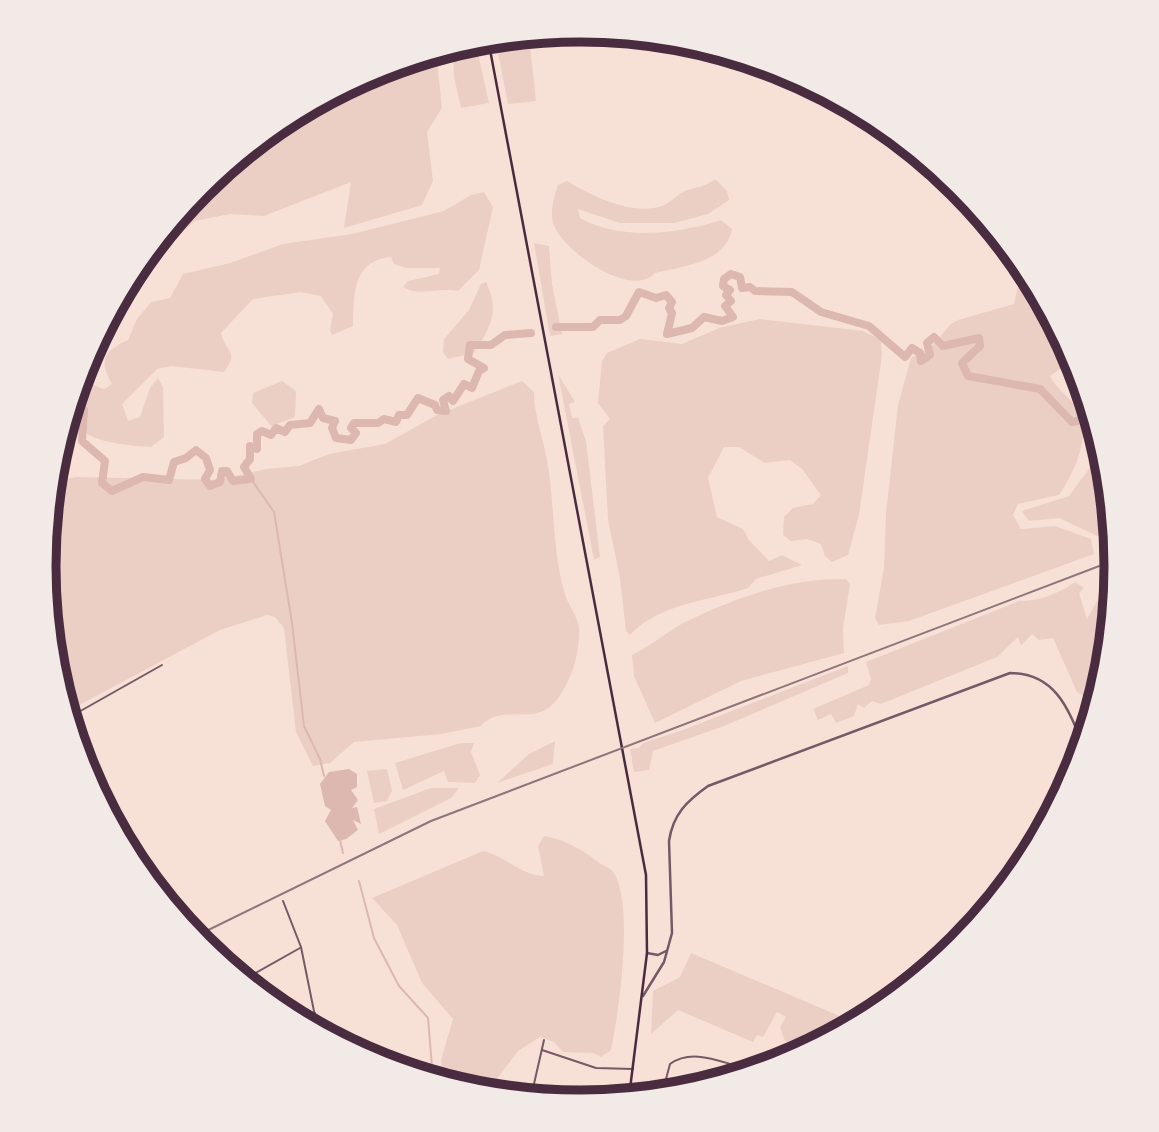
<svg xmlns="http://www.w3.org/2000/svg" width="1159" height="1132" font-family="'IBM Plex Sans',sans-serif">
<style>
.green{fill:#ebcfc5}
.water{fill:#dcb8b0}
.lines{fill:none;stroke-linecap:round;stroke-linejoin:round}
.stream{stroke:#dcb8b0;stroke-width:2}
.river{stroke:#dcb8b0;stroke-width:8}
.minor{stroke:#755966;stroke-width:2}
.tertiary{stroke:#755966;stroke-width:2.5}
.secondary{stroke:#4a2c40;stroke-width:2.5}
.rail{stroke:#8f747c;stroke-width:2}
.rim{fill:none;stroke:#4a2c40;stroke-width:9}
</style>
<rect width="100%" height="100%" fill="#f7e1d7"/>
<g class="green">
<polygon points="529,35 536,101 508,104 495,38"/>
<polygon points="475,40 489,103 461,108 454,77 453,47"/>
<path d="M436,52L442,108L427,132L433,181L422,205L344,228L351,182L264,216L230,214L195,221L158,253L117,300C171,199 269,114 375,70C394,62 416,58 436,52Z"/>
<path d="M715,179L727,191L729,200L708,214L674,223H620L578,209L580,218C621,241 678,234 721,220L732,229C726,263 683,266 655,273C631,300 561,250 553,223C550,210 554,197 558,185L567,181C592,196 632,216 662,206C671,203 677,194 685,191C698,186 701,189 715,179Z"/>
<path d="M484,192L493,207L479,270L458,291C440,287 419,297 403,287L408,281L439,274L440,268H406L394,264L391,257C352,261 354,295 353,326L332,335L330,330L333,314L321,296L301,292L253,299L221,333C225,352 240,351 224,372L171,366L157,369L122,404L128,421L140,417L150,388L158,378L163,387L164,437L151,447C122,445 85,443 67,416L73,397L86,382L104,389L112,384C98,360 104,351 128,340L137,319L151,302L170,298L183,274L230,263L283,244L352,234L444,211L471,195Z"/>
<polygon points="534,243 549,246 552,284 562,334 550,336"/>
<path d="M1020,277H1030L1071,354L1070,362L1050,376C1056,388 1064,392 1072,402C1095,430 1076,470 1059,495L1018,504L1013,515L1021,529L1055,526L1091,539L1094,554L909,621L879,625L875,618L884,568L886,513L898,405L911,358L931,347L951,324L958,320L1014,304Z"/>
<path d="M486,282C500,312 491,326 474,353L448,359L443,352L444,339L469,310L481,284Z"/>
<path d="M760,319L863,331L881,340L882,355L859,515L848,555L832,562L825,556L821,544L807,539L791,541L783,535L784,517L793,508L813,504L821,495L802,469L790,460L765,463L739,447H724L708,478L717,517L743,529L749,540L769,561L782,555L802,565L756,579L748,588C708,601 660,603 630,635L626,631L620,578L608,520L603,426L610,419L598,403L602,361L607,353L640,339L682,344L719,328Z"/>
<polygon points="558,374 575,402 569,404 572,418 578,418 586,441 600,557 594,560"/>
<polygon points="282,381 296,391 295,417 271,426 252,403 253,393"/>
<path d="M522,381L534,392C534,416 543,437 547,460C555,504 552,551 565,594C568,605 578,617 579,628C580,654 571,684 554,703C534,726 500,703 481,726L441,734L354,742L330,763L313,766L296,732L284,628L275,617L267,615L220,630L66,712L53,670L43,566L52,482L76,477L218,480L266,469L299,466L329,454L385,444L437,415Z"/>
<polygon points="1100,442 1106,462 1113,539 1108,541 1059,518 1029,521 1022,511 1069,496 1092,465"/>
<path d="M846,579L850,584L843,628L844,653L741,681L655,723L634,676L632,655C651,646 665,633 683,623C734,598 788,578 846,579Z"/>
<path d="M1075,582L1084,588L1079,593L1087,619L1097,601L1112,600L1109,634L1098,668L1092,709L1086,710L1083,696L1077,692L1053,638L1039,640L1032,634L1021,646L1018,637L997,657L881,704L872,701L864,708L858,704L854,716L836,723L831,714L818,720L813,709L869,685L871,679L866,662L1019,601C1040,601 1058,594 1075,582Z"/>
<polygon points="848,666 848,673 724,726 653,751 649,770 634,772 630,749 639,748 643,743 683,730"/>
<polygon points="555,741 553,764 497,783 529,754"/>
<polygon points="461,743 474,743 471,752 480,775 475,783 448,782 444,771 403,790 395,763"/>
<polygon points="387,769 392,791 387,801 374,803 367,771"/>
<polygon points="431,788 459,788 451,798 379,834 374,809"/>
<path d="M544,836C566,840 579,848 597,861C602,866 610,867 614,873C634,905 619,1012 611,1050L601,1057L593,1053L563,1052L554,1042L540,1037L518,1051L486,1093L444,1083L441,1060L453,1019L422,983L397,925L372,898L483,851C506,856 521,876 544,876L538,846Z"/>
<polygon points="691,953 842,1017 868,1017 800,1053 802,1045 785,1041 780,1027 786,1017 777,1012 763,1037 757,1035 753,1042 678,1010 651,1034 653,991 680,977"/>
</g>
<polygon class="water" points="349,769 357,774 357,787 351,790 358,800 352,808 357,807 361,824 353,820 358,830 346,839 338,841 325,821 331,810 325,806 320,784 329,772"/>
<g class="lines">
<g class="stream">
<polyline points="251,479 274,512 292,623 304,726 320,759 324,776"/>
<polyline points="340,840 343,853"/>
<polyline points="359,881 374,938 399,986 428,1018 433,1079"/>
</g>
<g class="river">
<polyline points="556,327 593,327 600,320 620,320 626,316 639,292 656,298 666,295 672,302 669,308 672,313 667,334 692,328 704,317 722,321 733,317 725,306 731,301 726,295 730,290 723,286 724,279 731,274 740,277 742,288 750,287 755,291 792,292 821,312 869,326 905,357 912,348 920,353 921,361 930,355 927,343 934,337 943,346 979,338 980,346 962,363 968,376 1040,389 1072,422 1092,418"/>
<polyline points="71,405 84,410 82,441 105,461 102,483 112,491 143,477 169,480 174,462 186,458 196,450 206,458 210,470 205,479 210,486 220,482 222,471 227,471 233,481 251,479 244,467 250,459 250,446 257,449 257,434 262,431 271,435 276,428 285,432 290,425 310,423 319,409 323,418 335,421 332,428 336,438 351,440 356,433 351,428 354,423 378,423 384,419 396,422 399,415 407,415 418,398 435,405 437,410 446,411 443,400 449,396 453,401 464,384 472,388 479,371 484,368 468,359 470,345 491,345 505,335 531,333"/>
</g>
<g class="minor">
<polyline points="68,718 162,665"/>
<polyline points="283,901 301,947 318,1031"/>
<polyline points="243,980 300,948"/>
<polyline points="284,1013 315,1013"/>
<polyline points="542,1050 596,1068 633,1069"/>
<polyline points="355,1051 375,1052 376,1062"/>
<path d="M662,1094L670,1064C696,1045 730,1068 757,1070"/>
<polyline points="531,1097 544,1040"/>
</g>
<g class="tertiary">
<polyline points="647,953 658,955 666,951"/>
<path d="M643,996L664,962L672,933L669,841C673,814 687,801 708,786L1010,673C1055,673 1068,708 1083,745"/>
</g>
<polyline class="secondary" points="488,39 646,875 647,953 629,1097"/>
<polyline class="rail" points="194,937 431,821 1115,560"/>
</g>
<path d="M0 0H1159V1132H0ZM56 566a524 524 0 1 1 1048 0a524 524 0 1 1-1048 0Z" fill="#f1eae7" fill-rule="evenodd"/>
<path class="rim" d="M56 566a524 524 0 1 1 1048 0a524 524 0 1 1-1048 0Z"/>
</svg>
